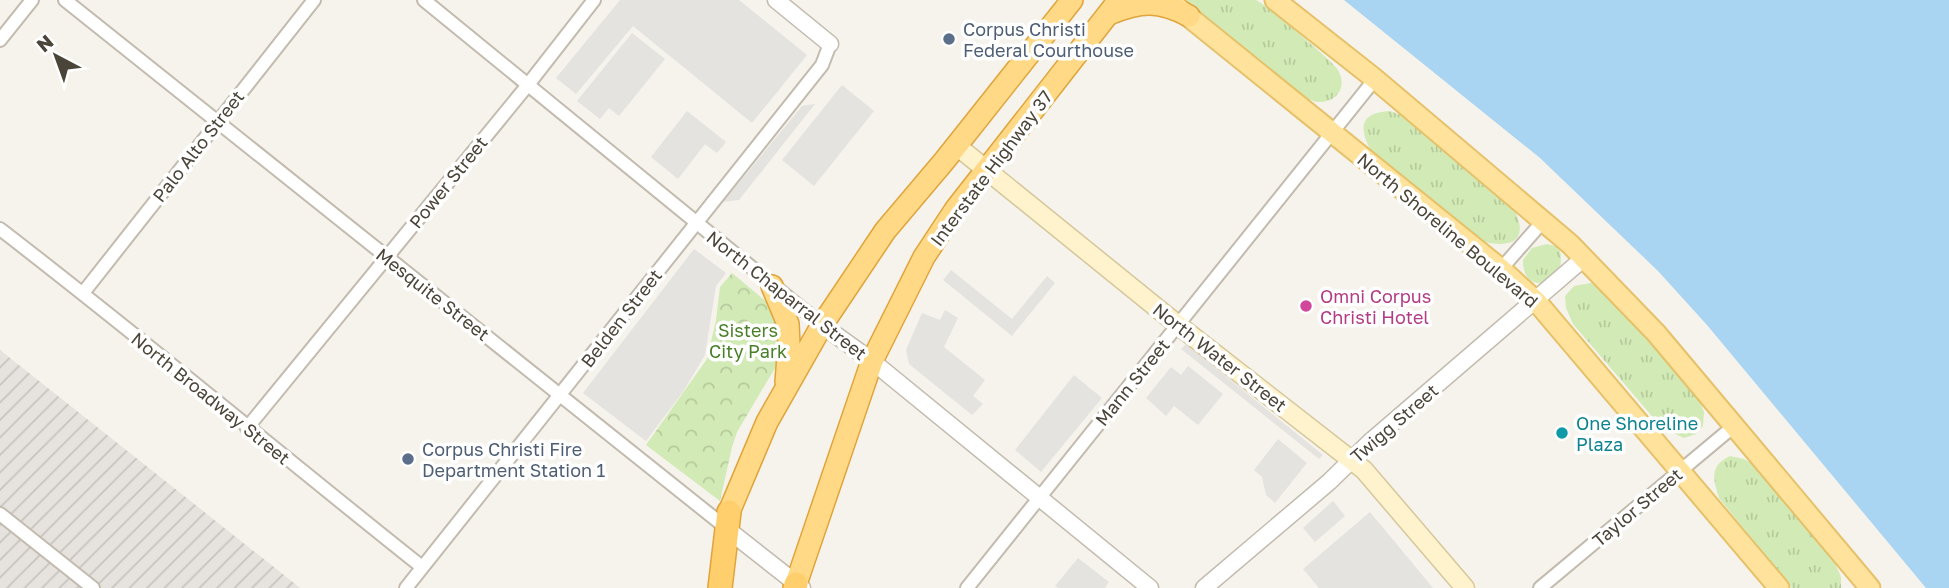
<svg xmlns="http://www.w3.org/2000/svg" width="1949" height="588" font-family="'Golos Text',sans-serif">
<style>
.industrial{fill:url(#industrial-furrows)}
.grass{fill:url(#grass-tufts)}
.park{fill:url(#park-crowns)}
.parking{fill:#e5e3e0}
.water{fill:#a9d4f2}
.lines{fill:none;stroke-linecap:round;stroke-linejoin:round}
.minor-casing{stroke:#c2bbae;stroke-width:16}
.tertiary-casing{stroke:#c2bbae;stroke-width:19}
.secondary-casing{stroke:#d6c79b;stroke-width:21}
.primary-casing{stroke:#e6c16a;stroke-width:23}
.trunk-casing{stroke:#e0a43c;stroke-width:24}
.motorway-casing{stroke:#e0a43c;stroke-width:26}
.minor{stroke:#fff;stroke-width:12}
.tertiary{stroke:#fff;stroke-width:16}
.secondary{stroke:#fff3cd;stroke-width:18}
.primary{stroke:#ffe39c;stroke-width:19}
.trunk{stroke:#ffd985;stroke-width:21}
.motorway{stroke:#ffcf6e;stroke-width:23}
.service-dot{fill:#5c6f8a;stroke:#fff;stroke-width:2.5}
.hotel-dot{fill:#d1479c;stroke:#fff;stroke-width:2.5}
.culture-dot{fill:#0f9aa8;stroke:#fff;stroke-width:2.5}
.labels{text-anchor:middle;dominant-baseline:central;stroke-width:7;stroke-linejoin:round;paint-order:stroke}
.service-label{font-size:18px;fill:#4e5e75;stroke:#fff;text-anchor:start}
.street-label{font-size:18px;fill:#4b4439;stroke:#fff}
.hotel-label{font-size:18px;fill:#b23c85;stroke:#fff;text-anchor:start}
.park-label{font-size:18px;fill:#4a7f2a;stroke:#fff}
.culture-label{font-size:18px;fill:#0d838f;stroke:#fff;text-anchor:start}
</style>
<defs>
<pattern id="industrial-furrows" width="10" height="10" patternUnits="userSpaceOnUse" patternTransform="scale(1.75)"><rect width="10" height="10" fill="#e6e2dd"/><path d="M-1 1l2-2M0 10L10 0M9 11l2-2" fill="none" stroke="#c7c3be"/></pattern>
<pattern id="grass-tufts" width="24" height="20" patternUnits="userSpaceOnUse" patternTransform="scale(1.75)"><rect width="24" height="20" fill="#d2eab5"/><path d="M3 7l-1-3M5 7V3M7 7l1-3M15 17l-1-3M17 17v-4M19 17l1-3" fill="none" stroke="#b6ca9c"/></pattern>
<pattern id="park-crowns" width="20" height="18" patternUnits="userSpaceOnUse" patternTransform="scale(1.75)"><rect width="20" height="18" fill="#d2eab5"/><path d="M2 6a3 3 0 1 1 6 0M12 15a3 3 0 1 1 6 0" fill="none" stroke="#b6ca9c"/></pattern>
</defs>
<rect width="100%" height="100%" fill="#f6f3ec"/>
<polygon class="industrial" points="0,350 299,587 300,588 0,588"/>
<g class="grass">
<path d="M1180,0C1194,0 1247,0 1256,0C1265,4 1334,62 1338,70C1348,88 1336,103 1317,102C1311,101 1303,96 1297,93Z"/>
<path d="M1390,111L1406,117L1509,201C1532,236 1517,252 1478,240L1373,155C1360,131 1356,113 1390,111Z"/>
<path d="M1547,244L1555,246L1560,251C1568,286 1522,297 1523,260L1532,248Z"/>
<polygon points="1591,283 1604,290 1652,339 1696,392 1704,412 1703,426 1696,434 1684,438 1673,433 1657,422 1573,324 1566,308 1565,296 1574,286"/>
<path d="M1730,456L1744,459L1756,466L1834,561L1841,577V588H1792L1719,498C1713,479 1709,466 1730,456Z"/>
</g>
<polygon class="park" points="732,273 768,303 779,319 781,358 737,432 732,447 720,501 646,445 707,359 716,320 720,287"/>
<g class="parking">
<polygon points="620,0 739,0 807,55 752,123 633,26 576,94 556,78"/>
<polygon points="632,33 665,59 619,116 609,108 600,119 577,101"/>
<polygon points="842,85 874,111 814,186 782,160"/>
<polygon points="815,104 739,200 723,202 802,106"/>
<polygon points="687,111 726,142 717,153 705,144 678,179 651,157"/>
<polygon points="694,249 726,273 716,286 705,355 683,392 646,441 583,393"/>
<polygon points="951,270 1012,319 1047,276 1055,283 1012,336 943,280"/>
<polygon points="945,310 958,318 944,347 985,380 973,396 983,404 972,415 909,364 906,350 922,313 940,320"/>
<polygon points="1186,344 1323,455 1319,459 1181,349"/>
<polygon points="1188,366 1223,394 1198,425 1174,406 1166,416 1146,398 1171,367 1181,375"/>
<polygon points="1074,375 1102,398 1041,472 1015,450"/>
<polygon points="1278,439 1307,463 1275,503 1266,495 1262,477 1254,470"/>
<polygon points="1333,501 1345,516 1315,542 1303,528"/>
<polygon points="1370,512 1433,588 1319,588 1303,569"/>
<polygon points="1078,558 1109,582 1105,588 1058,588 1055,586"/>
</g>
<polygon class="water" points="1344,0 1949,0 1949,588 1926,588 1707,325 1658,271 1540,158"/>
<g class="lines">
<g class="minor-casing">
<g id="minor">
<polyline points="65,0 729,530"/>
<polyline points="424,0 822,325"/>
<polyline points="0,40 32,0"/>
<path d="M0,229C143,339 281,455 422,567"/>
<polyline points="1501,269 1544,220"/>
<polyline points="83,293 314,0"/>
<polyline points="247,428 527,86 594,0"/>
<polyline points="0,514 93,588"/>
<polyline points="406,588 822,65 830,44"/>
<polyline points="967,588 1375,79"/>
<polyline points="1540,588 1734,426"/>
</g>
</g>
<g class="tertiary-casing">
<g id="tertiary">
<polyline points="776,0 830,44"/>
<polyline points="822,325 872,361 1150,588"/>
<polyline points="732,533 802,588"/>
<polyline points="1204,588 1329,482 1370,442 1584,258"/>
</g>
</g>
<g class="secondary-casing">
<polyline id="secondary" points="957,146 1178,325 1364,470 1465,588"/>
</g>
<g class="primary-casing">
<g id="primary">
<polyline points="1275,0 1375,79 1570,244 1656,333 1870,588"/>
<polyline points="1178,8 1501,269 1536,301 1779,588"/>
</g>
</g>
<g class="trunk-casing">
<g id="trunk">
<path d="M1109,14C1141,1 1159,0 1189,16"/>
<polyline points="772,286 788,324 789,344 786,382"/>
<polyline points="729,512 767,422 822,325 885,231 945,160 1072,0"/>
<polyline points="796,584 872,361 924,257 955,210 1119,0"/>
</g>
</g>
<g class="motorway-casing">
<g id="motorway">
<polyline points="720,588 729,512"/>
<polyline points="795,588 796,584"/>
</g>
</g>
<use href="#minor" class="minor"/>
<use href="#tertiary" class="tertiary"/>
<use href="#secondary" class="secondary"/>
<use href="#primary" class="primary"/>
<use href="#trunk" class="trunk"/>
<use href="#motorway" class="motorway"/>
</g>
<g class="service-dot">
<circle cx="949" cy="39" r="7"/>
<circle cx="408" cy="459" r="7"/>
</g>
<circle class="hotel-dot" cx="1306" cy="306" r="7"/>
<circle class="culture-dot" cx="1562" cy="433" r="7"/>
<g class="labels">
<g class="service-label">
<text x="963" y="29">Corpus Christi<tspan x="963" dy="21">Federal Courthouse</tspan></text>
<text x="422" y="449">Corpus Christi Fire<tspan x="422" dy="21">Department Station 1</tspan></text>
</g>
<g class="street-label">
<text transform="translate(198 146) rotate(-52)">Palo Alto Street</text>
<text transform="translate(991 168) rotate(-53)">Interstate Highway 37</text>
<text transform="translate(448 182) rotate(-51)">Power Street</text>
<text transform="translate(1448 230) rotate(40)">North Shoreline Boulevard</text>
<text transform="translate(433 294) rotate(38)">Mesquite Street</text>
<text transform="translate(787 295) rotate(38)">North Chaparral Street</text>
<text transform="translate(621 318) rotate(-52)">Belden Street</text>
<text transform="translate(1220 357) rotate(38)">North Water Street</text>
<text transform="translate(1132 382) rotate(-51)">Mann Street</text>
<text transform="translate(211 398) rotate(39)">North Broadway Street</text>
<text transform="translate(1394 423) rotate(-41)">Twigg Street</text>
<text transform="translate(1637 507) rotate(-40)">Taylor Street</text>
</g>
<g class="hotel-label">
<text x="1320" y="296">Omni Corpus<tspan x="1320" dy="21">Christi Hotel</tspan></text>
</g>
<g class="park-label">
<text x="748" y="330">Sisters<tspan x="748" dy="21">City Park</tspan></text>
</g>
<g class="culture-label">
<text x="1576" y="423">One Shoreline<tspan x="1576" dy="21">Plaza</tspan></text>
</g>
</g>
<g transform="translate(56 56) rotate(319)" stroke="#ffffff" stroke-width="5" paint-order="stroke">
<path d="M0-5L12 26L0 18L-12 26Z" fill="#4b4439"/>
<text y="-10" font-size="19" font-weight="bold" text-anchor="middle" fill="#4b4439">N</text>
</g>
</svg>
